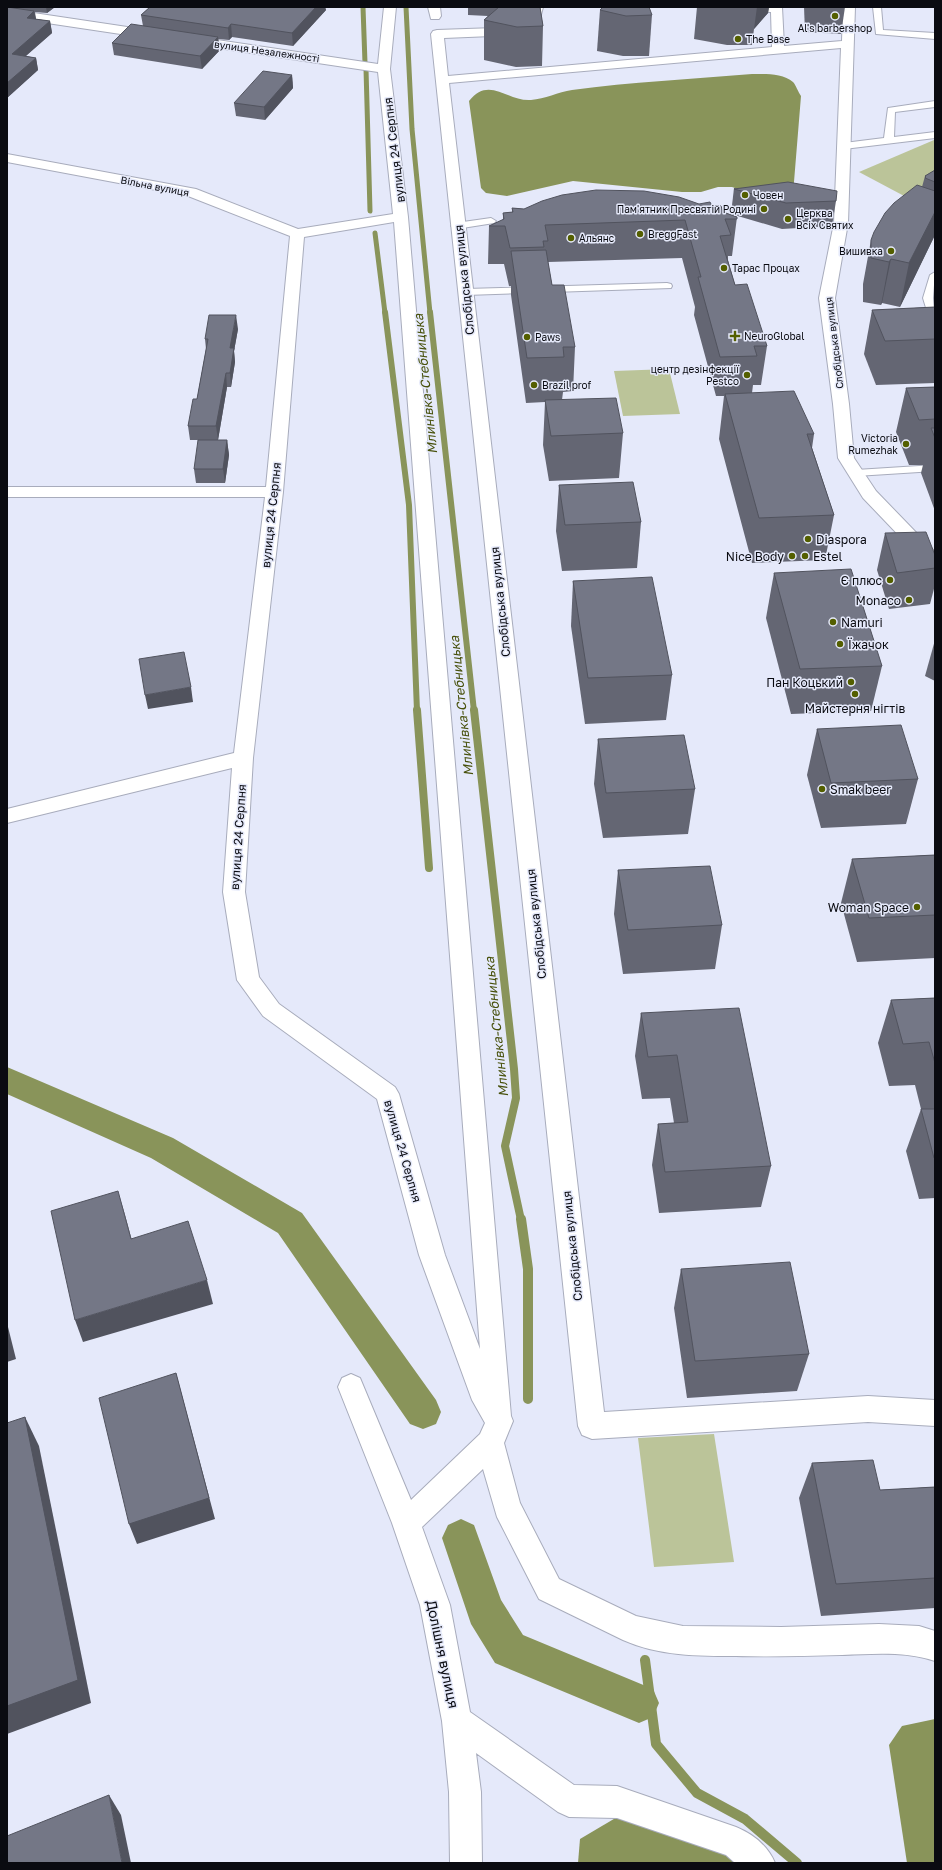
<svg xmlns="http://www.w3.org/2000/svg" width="942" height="1870" font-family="'Golos Text',sans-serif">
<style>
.green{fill:#bbc499}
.water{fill:#89945a}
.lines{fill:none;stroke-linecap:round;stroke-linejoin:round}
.stream-far3{stroke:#89945a;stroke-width:5}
.stream-far2{stroke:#89945a;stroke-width:6}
.stream-far1{stroke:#89945a;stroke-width:8}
.stream{stroke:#89945a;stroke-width:10}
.canal{fill:#89945a;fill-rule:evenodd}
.service-casing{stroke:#a8acbc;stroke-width:2}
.minor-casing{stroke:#a8acbc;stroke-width:2}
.service{fill:#fff;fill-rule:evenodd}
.minor{fill:#fff;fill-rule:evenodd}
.wall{fill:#646673}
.shaded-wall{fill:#51535e}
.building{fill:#747786;stroke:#51535e}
.poi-dot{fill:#545f00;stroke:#e5e9fa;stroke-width:1.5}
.labels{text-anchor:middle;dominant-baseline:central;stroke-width:3;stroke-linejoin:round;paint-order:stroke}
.far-poi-label{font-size:10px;fill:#0a0b11;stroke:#e5e9fa;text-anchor:start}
.far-street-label{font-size:10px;fill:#0a0b11;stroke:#e5e9fa}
.street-label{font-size:12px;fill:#0a0b11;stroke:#e5e9fa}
.poi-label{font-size:12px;fill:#0a0b11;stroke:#e5e9fa;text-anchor:start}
.water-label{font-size:13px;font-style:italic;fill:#48510c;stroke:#e5e9fa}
.near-street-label{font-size:14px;fill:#0a0b11;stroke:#e5e9fa}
</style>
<rect width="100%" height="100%" fill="#e5e9fa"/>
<g class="green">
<polygon points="934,140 935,184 906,197 859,172"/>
<polygon points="669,369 680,414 623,416 614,371"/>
<polygon points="714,1434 734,1562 654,1567 638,1438"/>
</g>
<g class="water">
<path d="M752,74C764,74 783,73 793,82C796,85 798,92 801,96L793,194L741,190L732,187H718L701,192H682L573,181L507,196L486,193L481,188L469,101C489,75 508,102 531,100C545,99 558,92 572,90C631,82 692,79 752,74Z"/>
<polygon points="935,1719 935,1863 907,1863 889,1745 902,1726"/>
<polygon points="629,1810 757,1863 578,1863 580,1839"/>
</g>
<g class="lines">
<g class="stream-far3">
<polyline points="363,7 365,63"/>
<polyline points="406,7 412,129 430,313"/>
<polyline points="366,69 370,211"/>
<polyline points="375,233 385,313"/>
</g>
<g class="stream-far2">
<polyline points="385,312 409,505 417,711"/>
<polyline points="430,312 474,711"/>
</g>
<g class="stream-far1">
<polyline points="417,710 429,868"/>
<polyline points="474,710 514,1069 516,1098 505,1146 521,1220"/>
</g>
<g class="stream">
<polyline points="521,1219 528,1269 528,1399"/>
<polyline points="645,1660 656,1744 697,1793 745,1819 797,1863"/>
</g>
<g class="canal">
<polygon points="7,1067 173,1138 302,1213 436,1400 441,1412 436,1424 423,1429 410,1424 278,1233 151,1158 7,1094"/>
<polygon points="461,1519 474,1525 501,1600 523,1635 653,1689 659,1703 653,1717 639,1723 495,1663 471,1624 442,1538 448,1525"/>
</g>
<g class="service-casing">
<g id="service">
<polygon points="873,7 881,7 883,30 935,33 935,39 876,34"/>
<polygon points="935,101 935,107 895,112 894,137 935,132 935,138 844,149 839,146 844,143 884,138 888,108"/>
<polygon points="491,218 496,221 494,223 456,229 451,226 456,223"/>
<polygon points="935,272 933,298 935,324 930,321 923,298 930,275"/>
<polygon points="667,283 671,284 672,286 671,288 466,295 461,292 466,289"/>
<polygon points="935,465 935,471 856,476 850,473 856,470"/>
</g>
</g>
<g class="minor-casing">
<g id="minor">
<path d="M384,7H396L390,69L408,217L511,1416L513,1421L504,1443L520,1503L559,1579L636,1616L683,1626L781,1627L879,1624L919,1626L935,1631V1661C905,1651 873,1654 842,1655C806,1656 771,1657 736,1656C697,1656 659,1656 623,1640L539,1599L497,1517L483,1469L422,1527L450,1605L470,1712L574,1785L617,1786L736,1827C753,1834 768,1846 775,1863H735L726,1855L617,1818L569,1817L558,1812L476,1753L481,1792L482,1863H450L449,1792L442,1721L420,1605L392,1523L338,1387L342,1378L351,1374L360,1378L411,1500L480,1434L485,1423L472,1400L419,1255L377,1099L263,1016L237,980L223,892L232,768L7,823V809L234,753L265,497H7V487H266L290,236L188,196L7,162V154L196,189L298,229L393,214L378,72L190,44L186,43L184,40L186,37L190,36L378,64ZM394,222L480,1349L445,1255L399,1094L395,1087L279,1004L259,977L245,892L253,758L283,492L304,237Z"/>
<polygon points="428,7 440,7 441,16 439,19 431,19"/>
<polygon points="531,7 543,7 536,34 444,38 448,76 772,47 771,12 727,11 721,7 782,7 784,46 842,41 843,7 855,7 848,223 835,298 849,404 854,458 876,491 935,552 935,569 929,567 863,498 838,458 833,404 819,298 834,223 841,48 449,83 604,1412 868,1396 935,1400 935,1426 868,1422 592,1439 582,1435 578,1426 431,34 433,31 437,30 527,27"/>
<polygon points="7,9 154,31 158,32 160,35 158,38 154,39 7,17"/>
</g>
</g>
<use href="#service" class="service"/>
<use href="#minor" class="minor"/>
</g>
<g class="wall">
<polygon points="7,7 55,7 47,13 35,12 36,19 50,21 52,33 26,56 36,58 38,70 7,98"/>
<polygon points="150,7 325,7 326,10 293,46 232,37 229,40 218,39 220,50 202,69 114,55 112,43 143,26 141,15"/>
<polygon points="468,7 540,7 543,26 542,66 516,67 484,60 484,20 488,16 468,15"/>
<polygon points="697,7 769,7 768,13 754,29 752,45 727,45 694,39"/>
<polygon points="804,7 845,7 841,34 805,32"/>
<polygon points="600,10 652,15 649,56 623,56 597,51"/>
<polygon points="292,75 293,88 265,120 236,116 234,103"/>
<polygon points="935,170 935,235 934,237 900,307 882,303 881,305 863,302 863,284 871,240 922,187 925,176"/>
<polygon points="734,188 836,201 832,226 782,229 731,214"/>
<polygon points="699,204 712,206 723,212 737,217 732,256 728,256 728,260 735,285 767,346 761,385 753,385 752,393 814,434 812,448 834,515 825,560 752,563 719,439 724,396 716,396 694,315 695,307 682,258 548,262 552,285 575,347 573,391 563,392 562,400 623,433 619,478 549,481 543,445 545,402 526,403 511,295 511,286 509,286 504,264 488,264 489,226 503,220 503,213 512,212 512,208 524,209"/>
<polygon points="935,307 935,383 876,385 864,354 872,310"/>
<polygon points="238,329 234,351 235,362 231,387 227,387 218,440 190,440 188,426 197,399 206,349 205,339"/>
<polygon points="935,387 935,511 921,473 923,465 909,465 896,432 906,388"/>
<polygon points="227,440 229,455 225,483 196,483 194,469"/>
<polygon points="559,485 641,522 637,568 562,571 556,531"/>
<polygon points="885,533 935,555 935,585 930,604 889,609 877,570"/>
<polygon points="774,573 882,666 871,711 791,714 766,618"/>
<polygon points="573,581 672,675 666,720 585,724 571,626"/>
<polygon points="935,640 935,681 925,676"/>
<polygon points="817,729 918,779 906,824 821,828 807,775"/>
<polygon points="598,739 695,789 688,834 603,838 594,784"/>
<polygon points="935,855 935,958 857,962 841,903 852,859"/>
<polygon points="618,870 722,925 715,969 623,974 614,914"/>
<polygon points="935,998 935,1198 919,1199 906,1151 921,1109 915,1085 889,1086 878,1043 891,1000"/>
<polygon points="641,1013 771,1166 761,1207 659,1213 652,1165 658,1124 674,1123 670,1098 642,1099 635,1056"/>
<polygon points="681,1269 809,1354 797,1391 687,1398 674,1308"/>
<polygon points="812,1463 880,1490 935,1487 935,1608 821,1616 799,1498"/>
</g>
<g class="shaded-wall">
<polygon points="46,7 55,7 47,13"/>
<polygon points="316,7 325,7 326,10 293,46 292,33"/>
<polygon points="757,7 769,7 768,13 754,29"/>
<polygon points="34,11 37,23 27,18"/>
<polygon points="50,21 52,33 14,66 12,54"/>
<polygon points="231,24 232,37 229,40 228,28"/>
<polygon points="218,37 220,50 202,69 200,56"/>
<polygon points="36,58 38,70 7,98 7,83"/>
<polygon points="292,75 293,88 265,120 264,107"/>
<polygon points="935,212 935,235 934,237 900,307 909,263"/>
<polygon points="891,259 882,303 881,305 889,262"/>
<polygon points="236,315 238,329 234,351 235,362 231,387 230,373 230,348"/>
<polygon points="226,373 227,387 218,440 216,426"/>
<polygon points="227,440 229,455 225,483 223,469"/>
<polygon points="191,687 193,702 148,709 145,695"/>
<polygon points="118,1191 125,1215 138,1263 131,1239"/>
<polygon points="207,1280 213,1304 83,1342 75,1320"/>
<polygon points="7,1323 16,1359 7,1362"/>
<polygon points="176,1373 215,1519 137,1544 129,1524"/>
<polygon points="25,1417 39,1446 91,1703 7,1734 7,1706"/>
<polygon points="109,1795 121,1815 131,1863 122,1863"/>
</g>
<g class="building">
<polygon points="7,7 34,11 27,18 50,21 12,54 36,58 7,83"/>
<polygon points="150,7 316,7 292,33 231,24 228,28 141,15"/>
<polygon points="499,7 540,7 543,26 517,27 484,20"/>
<polygon points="603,7 649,7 652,15 626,16 600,10"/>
<polygon points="131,24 218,37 200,56 112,43"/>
<polygon points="263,71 292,75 264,107 234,103"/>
<polygon points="935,170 935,182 925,178 926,177 925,176"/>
<polygon points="788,182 837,191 836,201 786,203 734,189"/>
<polygon points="917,185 935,191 935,212 909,263 891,259 889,262 871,258 871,240 874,232 885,213 894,203"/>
<polygon points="596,190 644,191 679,197 699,204 710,202 712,206 721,206 723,212 737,217 737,219 725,219 731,235 720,236 735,285 747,284 767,346 754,346 757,356 720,357 698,277 701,277 685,220 545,225 548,241 543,241 544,247 510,248 505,226 489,226 504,219 503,213 513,212 512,208 524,209 542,201 562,195"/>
<polygon points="546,250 552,285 564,285 575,347 563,347 564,357 527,358 511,251"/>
<polygon points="935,307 935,339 885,341 872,310"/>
<polygon points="209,315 236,315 230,348 234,348 230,373 226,373 216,426 188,426 193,399 197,399 208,339 205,339"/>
<polygon points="935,387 935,419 919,420 906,388"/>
<polygon points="794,391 814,434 807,434 834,515 759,518 725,394"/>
<polygon points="616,398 623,433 551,436 545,400"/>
<polygon points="931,428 935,428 935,438"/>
<polygon points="198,440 227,440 223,469 194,469"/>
<polygon points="633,482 641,522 565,525 559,485"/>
<polygon points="926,532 935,555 935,568 897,573 885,533"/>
<polygon points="851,569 882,666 800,669 774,573"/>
<polygon points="652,577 672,675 588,678 573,581"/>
<polygon points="184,652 191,687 145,695 139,659"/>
<polygon points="901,725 918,779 831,783 817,729"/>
<polygon points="684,735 695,789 606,793 598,739"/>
<polygon points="935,855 935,915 869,918 852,859"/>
<polygon points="710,866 722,925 628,930 618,870"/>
<polygon points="935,998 935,1063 929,1042 903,1044 891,1000"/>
<polygon points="739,1008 771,1166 665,1172 658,1124 688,1122 677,1055 648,1057 641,1013"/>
<polygon points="921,1109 935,1109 935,1158 934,1158"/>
<polygon points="118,1191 131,1239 188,1221 207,1280 75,1320 51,1211"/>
<polygon points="790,1262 809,1354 695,1361 681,1269"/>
<polygon points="176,1373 209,1498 129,1524 99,1398"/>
<polygon points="25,1417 78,1680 7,1706 7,1423"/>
<polygon points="873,1460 880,1490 935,1487 935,1578 836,1584 812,1463"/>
<polygon points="109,1795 122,1863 7,1863 7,1836"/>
</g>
<g class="poi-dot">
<circle cx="835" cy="16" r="4"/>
<circle cx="738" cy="39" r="4"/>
<circle cx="745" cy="195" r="4"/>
<circle cx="764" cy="209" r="4"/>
<circle cx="788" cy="219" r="4"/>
<circle cx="640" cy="234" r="4"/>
<circle cx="571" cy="238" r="4"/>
<circle cx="891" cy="251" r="4"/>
<circle cx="724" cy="268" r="4"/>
<path d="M733 330h4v4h4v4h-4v4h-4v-4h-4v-4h4z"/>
<circle cx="527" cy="337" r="4"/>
<circle cx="747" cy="375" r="4"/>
<circle cx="534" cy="385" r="4"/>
<circle cx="906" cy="444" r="4"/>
<circle cx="808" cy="539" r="4"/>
<circle cx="792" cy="556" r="4"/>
<circle cx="805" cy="556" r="4"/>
<circle cx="890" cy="580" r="4"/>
<circle cx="909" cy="600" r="4"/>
<circle cx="833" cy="622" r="4"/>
<circle cx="840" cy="644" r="4"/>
<circle cx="851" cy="682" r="4"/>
<circle cx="855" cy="694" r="4"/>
<circle cx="822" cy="789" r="4"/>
<circle cx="917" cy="907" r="4"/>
</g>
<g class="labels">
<g class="far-poi-label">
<text x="835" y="28" text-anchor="middle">Al's barbershop</text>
<text x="746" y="39">The Base</text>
<text x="753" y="195">Човен</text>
<text x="756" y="209" text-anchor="end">Пам'ятник Пресвятій Родині</text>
<text x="796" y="213">Церква<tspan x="796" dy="12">Всіх Святих</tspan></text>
<text x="648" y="234">BreggFast</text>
<text x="579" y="238">Альянс</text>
<text x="883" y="251" text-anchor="end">Вишивка</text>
<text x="732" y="268">Тарас Процах</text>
<text x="744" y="336">NeuroGlobal</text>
<text x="535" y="337">Paws</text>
<text x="739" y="369" text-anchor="end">центр дезінфекції<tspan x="739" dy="12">Pestco</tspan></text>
<text x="542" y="385">Brazil prof</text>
<text x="898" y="438" text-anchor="end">Victoria<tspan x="898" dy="12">Rumezhak</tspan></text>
</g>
<g class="far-street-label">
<text transform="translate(267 51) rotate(8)">вулиця Незалежності</text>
<text transform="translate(155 186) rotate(11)">Вільна вулиця</text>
<text transform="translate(834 343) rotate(-97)">Слобідська вулиця</text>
</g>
<g class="street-label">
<text transform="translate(394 150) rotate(-97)">вулиця 24 Серпня</text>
<text transform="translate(464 280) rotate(-96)">Слобідська вулиця</text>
<text transform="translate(271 515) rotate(-84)">вулиця 24 Серпня</text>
<text transform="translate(500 602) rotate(-96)">Слобідська вулиця</text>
<text transform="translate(238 837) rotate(-86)">вулиця 24 Серпня</text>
<text transform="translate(536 924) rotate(-96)">Слобідська вулиця</text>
<text transform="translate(403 1151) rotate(74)">вулиця 24 Серпня</text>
<text transform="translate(572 1246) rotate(-96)">Слобідська вулиця</text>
</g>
<g class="poi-label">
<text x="816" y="539">Diaspora</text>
<text x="784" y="556" text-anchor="end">Nice Body</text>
<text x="813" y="556">Estel</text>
<text x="882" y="580" text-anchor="end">Є плюс</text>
<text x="901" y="600" text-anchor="end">Monaco</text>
<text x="841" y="622">Namuri</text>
<text x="848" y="644">Їжачок</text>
<text x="843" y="682" text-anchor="end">Пан Коцький</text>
<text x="855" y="708" text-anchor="middle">Майстерня нігтів</text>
<text x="830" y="789">Smak beer</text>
<text x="909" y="907" text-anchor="end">Woman Space</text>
</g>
<g class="water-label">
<text transform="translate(425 384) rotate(-96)">Млинівка-Стебницька</text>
<text transform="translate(461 706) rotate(-96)">Млинівка-Стебницька</text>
<text transform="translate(496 1027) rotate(-96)">Млинівка-Стебницька</text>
</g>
<g class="near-street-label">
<text transform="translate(443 1654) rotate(78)">Долішня вулиця</text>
</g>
</g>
<rect width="942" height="1870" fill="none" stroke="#0a0b11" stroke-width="16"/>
</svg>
